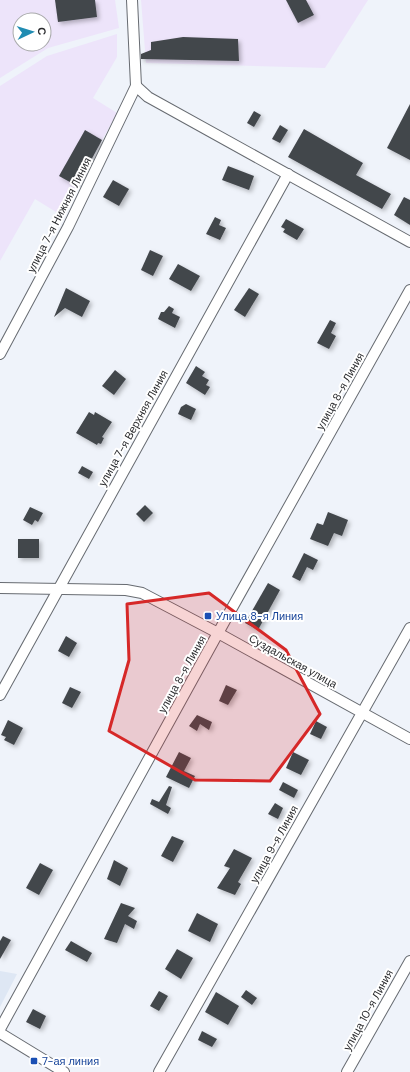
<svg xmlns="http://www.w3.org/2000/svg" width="410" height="1072" font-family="'DM Sans',sans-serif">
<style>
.built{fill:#dee7f4}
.industrial{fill:#ede4fa;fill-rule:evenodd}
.building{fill:#43474c;filter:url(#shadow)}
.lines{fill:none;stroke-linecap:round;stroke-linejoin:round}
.minor-casing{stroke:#676b71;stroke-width:12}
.minor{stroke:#fff;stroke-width:10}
.marked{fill:#d62828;fill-opacity:0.2;stroke:#d62828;stroke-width:3;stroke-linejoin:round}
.transit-dot{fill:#1a4fb4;stroke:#fff;stroke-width:1.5}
.labels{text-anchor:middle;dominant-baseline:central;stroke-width:4;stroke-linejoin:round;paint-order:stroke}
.street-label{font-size:11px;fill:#292a2d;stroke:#fff}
.transit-label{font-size:11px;fill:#164399;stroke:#fff;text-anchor:start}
</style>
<defs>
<filter id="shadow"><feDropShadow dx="2.5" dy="2.5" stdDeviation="2" flood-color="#0004"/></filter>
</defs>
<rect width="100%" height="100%" fill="#eff3fa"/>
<polygon class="built" points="0,971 17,974 0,1007"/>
<g class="industrial">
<path d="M0,0H115L119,28L48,48L0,78ZM20,20H44V44H20Z"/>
<polygon points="141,0 368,0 325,68 146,63"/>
<polygon points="117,34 117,57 93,98 117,113 61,215 35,199 0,261 0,86 47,56"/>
</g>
<g class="building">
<polygon points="55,0 95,0 97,17 58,22"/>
<polygon points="286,0 306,0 314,15 298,23"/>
<polygon points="183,37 238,39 239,61 141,59 141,54 151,50 151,42"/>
<polygon points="410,104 410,160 387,148"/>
<polygon points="254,111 261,115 254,127 247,123"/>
<polygon points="280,125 288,130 280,143 272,139"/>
<polygon points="304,129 363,163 356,175 391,194 382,209 288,157"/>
<polygon points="85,130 102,140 77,186 59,176"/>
<polygon points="228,166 254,176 249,190 222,180"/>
<polygon points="113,180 129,189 119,206 103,197"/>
<polygon points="404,197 410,200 410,225 394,215"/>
<polygon points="215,217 221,220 219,225 226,228 220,240 206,234"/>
<polygon points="286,219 304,229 297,240 283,232 285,229 281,227"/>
<polygon points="150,250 163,256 153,276 141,270"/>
<polygon points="178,264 200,276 191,291 169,279"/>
<polygon points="66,288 90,301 82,317 65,308 54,317"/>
<polygon points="249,288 259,294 245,317 234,310"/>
<polygon points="169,306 174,309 172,313 180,317 175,328 158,319 161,312 164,312"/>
<polygon points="330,320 336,323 331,333 336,336 329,349 317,343"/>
<polygon points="196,366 205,372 202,376 209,380 206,385 210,387 205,395 186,383"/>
<polygon points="115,370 126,379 114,395 102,386"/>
<polygon points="186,404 196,409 191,420 178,414 181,407"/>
<polygon points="89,412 94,415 95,412 112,422 102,437 104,438 101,444 98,443 97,445 76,433"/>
<polygon points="82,466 93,472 89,479 78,473"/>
<polygon points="145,505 153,513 144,522 136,514"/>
<polygon points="30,507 43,513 38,522 35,520 32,525 23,520"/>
<polygon points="328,512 348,520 342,536 334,533 328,546 310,539 317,523 323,525"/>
<rect x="18" y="539" width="21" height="19"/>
<polygon points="304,553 318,560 313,570 307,567 300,581 292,577"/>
<polygon points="268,583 280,590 258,630 245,623"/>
<polygon points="66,636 77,643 69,657 58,651"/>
<polygon points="226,685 237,690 228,705 219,701"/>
<polygon points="70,687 81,692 72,708 62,703"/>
<polygon points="197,715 212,722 209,730 200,724 197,731 189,726"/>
<polygon points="8,720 23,728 14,745 4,740 6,737 1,735"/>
<polygon points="316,721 327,727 321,739 310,734"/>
<polygon points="179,752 191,758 184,771 195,776 189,788 166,777"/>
<polygon points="293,752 309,760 301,775 286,768"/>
<polygon points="283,782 298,790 294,798 279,790"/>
<polygon points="169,786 172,787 166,805 171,808 168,814 150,804 152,799 159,802"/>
<polygon points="275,803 283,808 278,819 268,814"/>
<polygon points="172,836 184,841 173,862 161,856"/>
<polygon points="234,849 252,858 238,882 241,884 235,895 217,888 230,868 224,866"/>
<polygon points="114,860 128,868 120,886 107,879"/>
<polygon points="40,863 53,870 39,895 26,888"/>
<polygon points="121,903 135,908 128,916 137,921 134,929 125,924 117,943 104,939"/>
<polygon points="197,913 218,924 210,942 188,931"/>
<polygon points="3,936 11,940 0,959 0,941"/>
<polygon points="71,941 92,953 87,962 65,950"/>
<polygon points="177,949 193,958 181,979 165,969"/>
<polygon points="246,990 257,998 252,1005 241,997"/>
<polygon points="159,991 168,996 159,1011 150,1006"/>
<polygon points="216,992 239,1006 228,1025 205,1012"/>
<polygon points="33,1009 46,1016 40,1029 26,1022"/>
<polygon points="202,1031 217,1039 212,1047 198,1040"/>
</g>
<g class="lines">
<g class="minor-casing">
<g id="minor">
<polyline points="132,0 136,86"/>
<polyline points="136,86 148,97 410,242"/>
<polyline points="0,354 68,227 136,86"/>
<polyline points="0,588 126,590 142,593 218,633 410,739"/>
<polyline points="0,695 288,174"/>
<polyline points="0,1029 218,633 410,290"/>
<polyline points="0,1033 64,1072"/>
<polyline points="159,1072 410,628"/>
<polyline points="347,1072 410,961"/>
</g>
</g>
<use href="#minor" class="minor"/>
</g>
<path class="marked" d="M209,593L286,650L320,714L270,781L195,780L109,731L129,660L127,604Z"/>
<g class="transit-dot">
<rect x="204" y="612" width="8" height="8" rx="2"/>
<rect x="30" y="1057" width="8" height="8" rx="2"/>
</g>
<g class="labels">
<g class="street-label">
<text transform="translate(59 215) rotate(-63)">улица 7-я Нижняя Линия</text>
<text transform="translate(340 391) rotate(-61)">улица 8-я Линия</text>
<text transform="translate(133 428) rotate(-61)">улица 7-я Верхняя Линия</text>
<text transform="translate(293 661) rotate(29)">Суздальская улица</text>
<text transform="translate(182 674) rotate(-61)">улица 8-я Линия</text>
<text transform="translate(274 844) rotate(-61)">улица 9-я Линия</text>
<text transform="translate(368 1010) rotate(-61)">улица 10-я Линия</text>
</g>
<g class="transit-label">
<text x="216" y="616">Улица 8-я Линия</text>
<text x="42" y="1061">7-ая линия</text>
</g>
</g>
<g transform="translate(32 32) rotate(86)"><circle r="19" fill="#ffffff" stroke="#a9aaab"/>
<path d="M0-3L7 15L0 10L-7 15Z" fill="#208cb2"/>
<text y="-6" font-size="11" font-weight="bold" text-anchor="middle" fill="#292a2d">С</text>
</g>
</svg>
